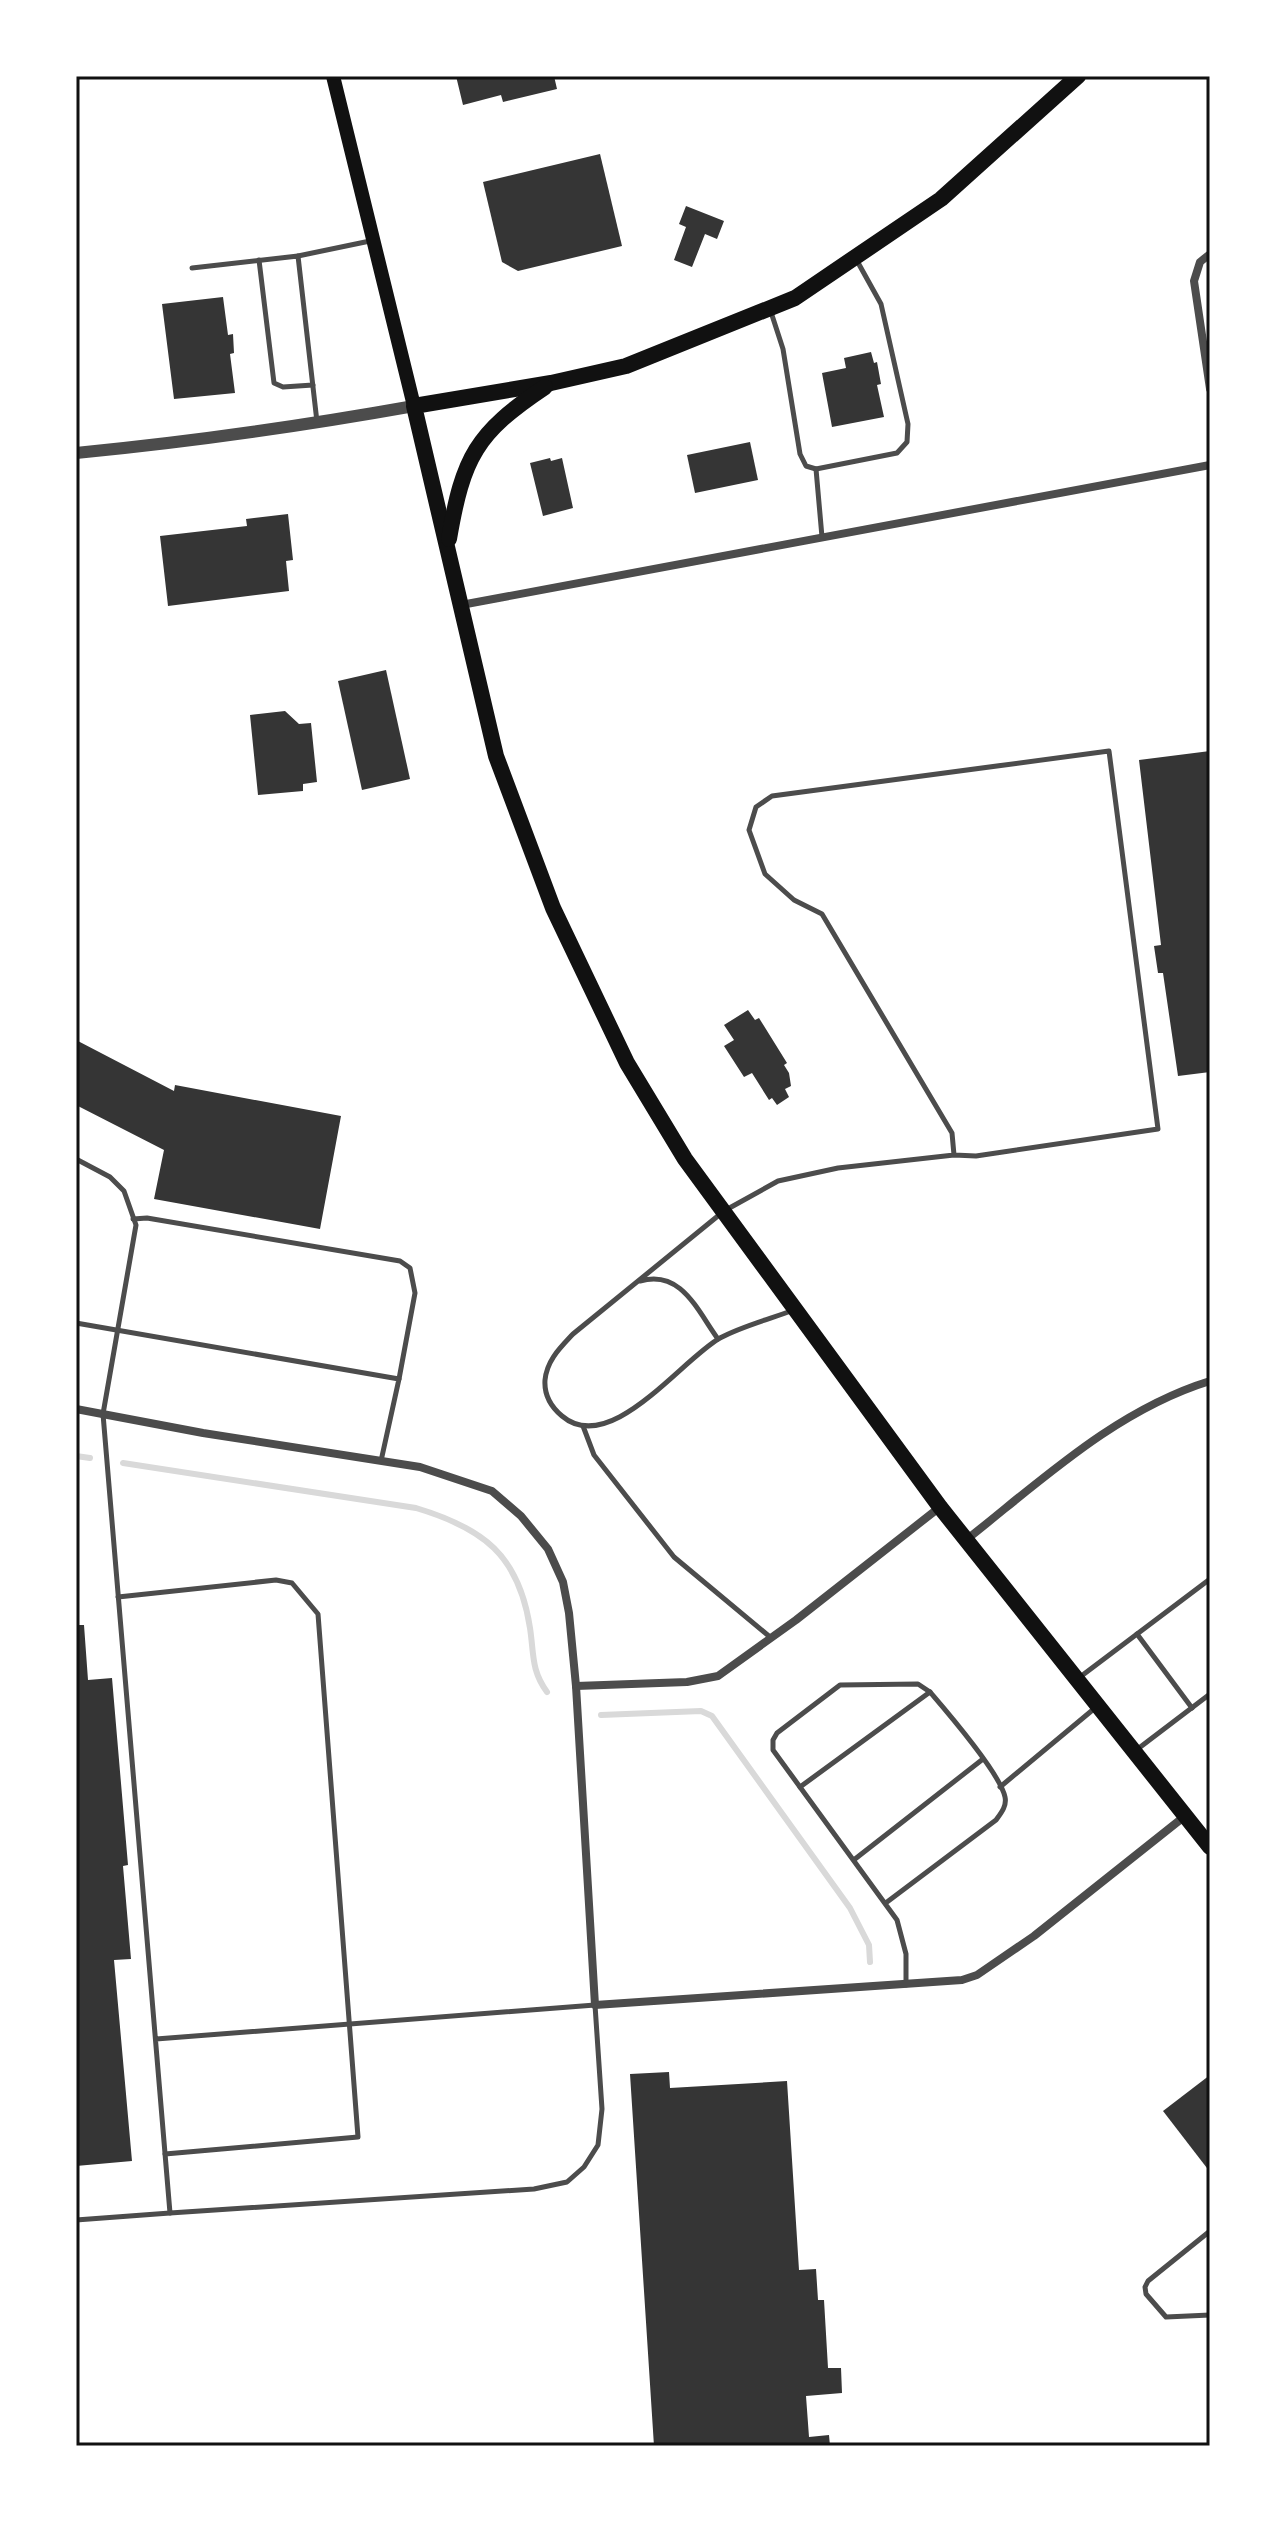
<svg xmlns="http://www.w3.org/2000/svg" width="1286" height="2522" font-family="'Work Sans',sans-serif">
<style>
.lines{fill:none;stroke-linecap:round;stroke-linejoin:round}
.stream{stroke:#d9d9d9;stroke-width:6}
.building{fill:#353535}
.service{stroke:#4c4c4c;stroke-width:5}
.minor{stroke:#4c4c4c;stroke-width:8}
.tertiary{stroke:#4c4c4c;stroke-width:12}
.secondary{stroke:#111;stroke-width:14}
.primary{stroke:#111;stroke-width:16}
.neatline{fill:none;stroke:#111;stroke-width:3}
</style>
<rect width="100%" height="100%" fill="#fff"/>
<g class="lines">
<g class="stream">
<polyline points="76,1456 90,1458"/>
<path d="M123,1463L416,1508C483,1528 519,1555 530,1628C534,1654 531,1670 547,1692"/>
<polyline points="601,1715 701,1711 712,1716 850,1908 869,1945 870,1962"/>
</g>
</g>
<g class="building">
<polygon points="456,76 554,76 557,89 503,102 501,95 463,105"/>
<polygon points="600,154 622,246 518,271 502,262 483,182"/>
<polygon points="686,206 724,221 717,239 705,234 692,267 674,260 686,227 679,224"/>
<polygon points="223,297 228,335 233,334 234,353 230,354 235,393 174,399 162,304"/>
<polygon points="871,352 874,363 877,362 881,384 877,385 884,417 832,427 822,373 846,368 844,358"/>
<polygon points="750,442 758,480 695,493 687,455"/>
<polygon points="550,458 551,461 562,458 573,508 543,516 530,463"/>
<polygon points="288,514 293,560 286,561 289,591 168,606 160,536 247,526 246,519"/>
<polygon points="386,670 410,779 362,790 338,681"/>
<polygon points="285,711 299,724 311,723 317,782 303,784 303,791 258,795 250,715"/>
<polygon points="1210,751 1210,1072 1178,1076 1163,973 1158,973 1154,946 1161,945 1139,760"/>
<polygon points="748,1010 755,1020 759,1018 787,1063 784,1065 789,1073 791,1086 785,1089 789,1097 777,1105 772,1098 769,1100 752,1073 744,1077 724,1046 734,1040 724,1025"/>
<polygon points="76,1040 174,1091 175,1085 341,1116 320,1229 154,1199 164,1150 76,1105"/>
<polygon points="76,1625 84,1625 88,1680 112,1678 128,1865 123,1866 131,1959 114,1960 132,2161 76,2166"/>
<polygon points="669,2072 670,2088 787,2081 799,2270 816,2269 818,2300 824,2300 828,2368 841,2368 842,2393 806,2396 809,2437 829,2435 830,2446 654,2446 630,2074"/>
<polygon points="1210,2075 1210,2172 1163,2111"/>
</g>
<g class="lines">
<g class="service">
<polyline points="298,256 370,241"/>
<polyline points="259,260 274,383 283,387 313,385"/>
<polyline points="192,268 298,256 317,422"/>
<polyline points="770,309 783,349 800,454 806,466 816,469 897,453 907,442 908,424 881,304 856,259"/>
<polyline points="816,469 822,537"/>
<polyline points="76,1159 110,1177 124,1191 136,1225 103,1414 170,2213 534,2189 567,2182 584,2167 598,2145 602,2109 595,2005 156,2039"/>
<polyline points="133,1219 147,1218 400,1261 410,1268 415,1293 399,1379"/>
<path d="M640,1281C681,1269 697,1310 718,1339"/>
<path d="M794,1310C770,1319 742,1326 720,1338C681,1360 610,1457 562,1416C550,1406 544,1395 545,1380C547,1360 560,1348 573,1334L724,1211L778,1181L838,1168L954,1155L976,1156L1158,1129L1109,751L772,796L756,807L749,830L765,874L794,900L822,914L952,1133L954,1155"/>
<polyline points="76,1323 399,1379 381,1461"/>
<polyline points="583,1426 594,1455 674,1557 770,1637"/>
<polyline points="118,1597 276,1580 292,1583 318,1614 358,2137 165,2154"/>
<polyline points="1137,1634 1192,1708"/>
<polyline points="1080,1677 1210,1579"/>
<polyline points="1135,1751 1210,1694"/>
<polyline points="800,1787 930,1692"/>
<polyline points="1000,1787 1095,1708"/>
<polyline points="855,1859 983,1759"/>
<path d="M887,1902L996,1820C1001,1813 1007,1806 1005,1797C1000,1773 948,1713 930,1692L918,1684L840,1685L777,1733L773,1740V1750L897,1920L906,1954V1985"/>
<polyline points="76,2220 170,2213"/>
<polyline points="1210,2231 1148,2281 1145,2287 1146,2294 1166,2317 1210,2315"/>
</g>
<g class="minor">
<polyline points="1210,254 1200,262 1194,281 1210,389"/>
<polyline points="461,605 1210,465"/>
<polyline points="76,1409 203,1433 420,1467 492,1491 521,1516 548,1549 563,1582 569,1613 576,1686 595,2005 962,1980 977,1975 1034,1936 1185,1816"/>
<path d="M966,1540C1042,1480 1116,1410 1210,1381"/>
<polyline points="576,1686 687,1682 718,1676 796,1620 940,1507"/>
</g>
<path class="tertiary" d="M76,453C189,442 302,426 414,406"/>
<polyline class="secondary" points="333,76 414,406"/>
<g class="primary">
<polyline points="1078,76 941,199 795,298 626,366 551,383 414,406 496,756 553,908 627,1063 685,1159 940,1507 1210,1847"/>
<path d="M449,539C463,457 476,433 545,387"/>
</g>
</g>
<rect width="1286" height="2522" fill="none" stroke="#ffffff" stroke-width="156"/>
<rect x="78" y="78" width="1130" height="2366" class="neatline"/>
</svg>
